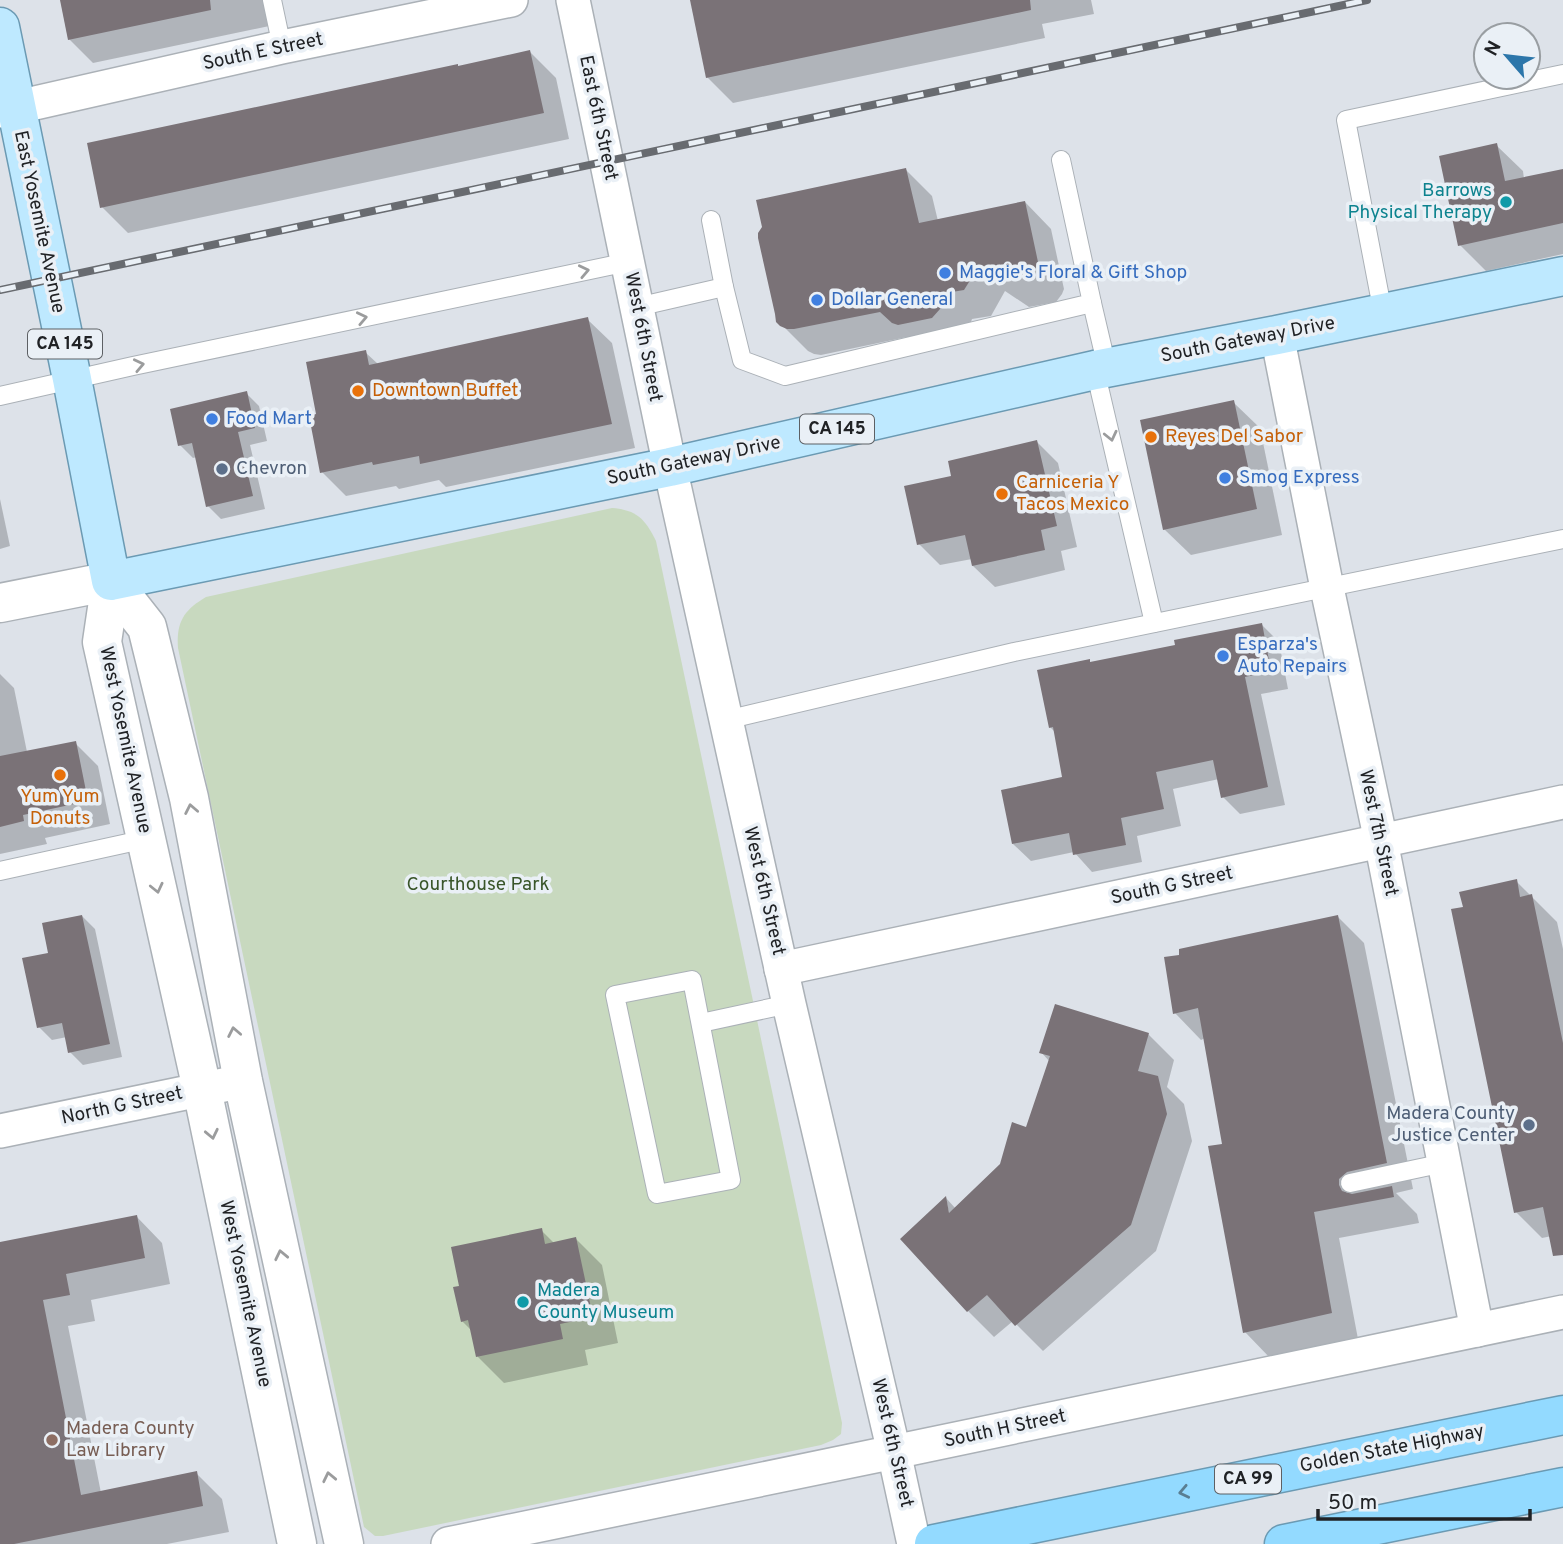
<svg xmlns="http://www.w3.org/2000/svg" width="1563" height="1544" font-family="Overpass,sans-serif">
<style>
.green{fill:#c8d9bf}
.shadow{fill:#0003}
.building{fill:#7a7277}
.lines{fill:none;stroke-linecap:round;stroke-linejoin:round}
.service-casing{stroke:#abb1b7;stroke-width:20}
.minor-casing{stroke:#abb1b7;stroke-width:36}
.secondary-casing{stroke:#abb1b7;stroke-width:41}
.primary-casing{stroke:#6b9ab3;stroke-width:41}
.motorway-casing{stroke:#6b9ab3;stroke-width:41}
.service{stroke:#fff;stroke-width:18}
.minor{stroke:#fff;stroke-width:33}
.secondary{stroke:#fff;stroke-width:38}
.primary{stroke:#bee9ff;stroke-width:38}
.motorway{stroke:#93daff;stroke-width:38}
.rail-casing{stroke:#686b70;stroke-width:8}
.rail{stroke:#eaf0f6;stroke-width:5;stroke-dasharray:16;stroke-linecap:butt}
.oneway{stroke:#9b9c9d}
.oneway2{stroke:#5a7e92}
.culture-dot{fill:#0f9aa8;stroke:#eaf0f6;stroke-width:2.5}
.shop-dot{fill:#3f7fe0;stroke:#eaf0f6;stroke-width:2.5}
.food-dot{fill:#e8710a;stroke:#eaf0f6;stroke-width:2.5}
.service-dot{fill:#5c6f8a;stroke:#eaf0f6;stroke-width:2.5}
.education-dot{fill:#8d6e63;stroke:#eaf0f6;stroke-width:2.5}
.labels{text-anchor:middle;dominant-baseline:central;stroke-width:7;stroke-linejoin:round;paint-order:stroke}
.shield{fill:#eaf0f6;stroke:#5d6064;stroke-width:2}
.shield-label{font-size:18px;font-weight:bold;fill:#202225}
.street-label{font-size:19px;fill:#202225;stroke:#eaf0f6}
.culture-label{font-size:19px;fill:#0d838f;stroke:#eaf0f6;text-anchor:end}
.shop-label{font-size:19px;fill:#366cbe;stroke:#eaf0f6;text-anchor:start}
.food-label{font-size:19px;fill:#c56008;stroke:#eaf0f6;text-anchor:start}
.service-label{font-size:19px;fill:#4e5e75;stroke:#eaf0f6;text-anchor:start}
.park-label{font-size:19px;fill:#395529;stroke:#eaf0f6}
.education-label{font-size:19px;fill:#785e54;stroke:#eaf0f6;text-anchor:start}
</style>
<rect width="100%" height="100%" fill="#dde2e9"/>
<path class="green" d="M612,508C637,510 645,519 656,541L842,1423L841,1434L833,1440L821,1445L383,1536H375L364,1527L178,648C176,622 184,610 206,597Z"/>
<g class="shadow">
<polygon points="61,0 274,0 279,24 93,63 69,39"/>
<polygon points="692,0 1091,0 1094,14 1042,24 1045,38 733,103 707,77"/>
<polygon points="530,52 556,78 569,139 128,233 102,207 459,67"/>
<polygon points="1496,145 1523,171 1524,179 1563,171 1563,254 1486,271 1460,245"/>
<polygon points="906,170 932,196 938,221 1025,202 1051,229 1064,289 1062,294 1056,302 1029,307 1005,291 991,316 972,319 966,336 920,348 907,337 821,355 814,354 808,351 778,321"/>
<polygon points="587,319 612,343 635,448 446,487 439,480 399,489 396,486 346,496 322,472 318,415 365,352 378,364"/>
<polygon points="246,393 259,406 267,441 250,445 265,509 221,519 208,506 197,457 193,458 180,445"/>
<polygon points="1233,402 1260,428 1282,535 1191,555 1164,529"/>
<polygon points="1037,442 1058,463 1077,547 1061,551 1065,570 995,587 973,566 972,559 940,565 919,544 953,477"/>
<polygon points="0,499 10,546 0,549"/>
<polygon points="1262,625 1279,642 1288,689 1261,694 1285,805 1240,814 1223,797 1219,779 1173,789 1181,826 1137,836 1142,862 1092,872 1074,852 1031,861 1013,844 1064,778 1056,733 1050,727 1092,664 1177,647"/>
<polygon points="0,674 14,688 27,752 75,743 98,766 110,824 45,838 47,844 0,854"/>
<polygon points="1516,881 1557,922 1563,949 1563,1236 1562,1234 1542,1238 1516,1212 1465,908"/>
<polygon points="82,916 95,929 122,1057 83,1065 70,1052 67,1037 52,1040 39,1027 51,954"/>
<polygon points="1338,917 1364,943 1413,1189 1396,1193 1417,1214 1419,1223 1339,1238 1358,1339 1271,1359 1245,1332 1224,1146 1205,1038 1201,1040 1175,1013"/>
<polygon points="1148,1034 1174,1060 1167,1087 1184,1104 1192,1141 1156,1251 1043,1351 1013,1321 994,1337 968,1311 946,1198 956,1209 1002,1165 1027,1129 1050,1062 1041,1052"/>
<polygon points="136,1216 162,1243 170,1284 91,1300 95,1321 68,1326 101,1493 196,1473 222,1499 229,1532 167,1544 0,1544 0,1244"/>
<polygon points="541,1230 554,1243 576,1239 602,1265 618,1343 585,1350 588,1365 504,1383 478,1357 472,1331 462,1321"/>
</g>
<g class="building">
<polygon points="60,0 210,0 211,10 68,40"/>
<polygon points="690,0 1030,0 1031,10 706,78"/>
<polygon points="530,50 544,113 100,208 87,143 458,64 458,66"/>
<polygon points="1497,143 1505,181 1563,169 1563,223 1458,246 1439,156"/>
<polygon points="906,168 919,223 1025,201 1038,262 1034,272 1030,276 1002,282 979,266 964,290 946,293 940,309 932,318 898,325 892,323 880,312 794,329 787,329 780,326 776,322 775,314 758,238 758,233 762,227 756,200"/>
<polygon points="588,317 612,424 420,464 419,456 373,465 372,462 320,473 309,416 316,414 306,362 366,350 369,365"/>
<polygon points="247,391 255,428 238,432 253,496 206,507 192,443 178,446 170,409"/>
<polygon points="1234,400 1257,509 1163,530 1140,420"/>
<polygon points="1037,440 1057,526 1041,530 1045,550 972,566 965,535 917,545 904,486 951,476 948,461"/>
<polygon points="1262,623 1271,671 1245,677 1268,787 1221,798 1213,760 1156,772 1164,809 1121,818 1126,845 1073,855 1069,833 1012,844 1001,790 1062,777 1053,727 1049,728 1037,670 1090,659 1090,662 1175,645 1174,640"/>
<polygon points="76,741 88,801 23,815 24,821 0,827 0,756"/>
<polygon points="1517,879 1520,897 1532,894 1563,1043 1563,1255 1553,1256 1543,1207 1514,1213 1451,909 1463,907 1459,892"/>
<polygon points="82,915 110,1044 68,1053 62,1023 37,1028 22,958 48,953 42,923"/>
<polygon points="1338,915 1387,1163 1347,1172 1339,1179 1339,1185 1342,1191 1352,1194 1392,1186 1394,1197 1314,1212 1332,1313 1243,1333 1208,1146 1222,1144 1198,1008 1173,1014 1164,957 1179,955 1179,949"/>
<polygon points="1055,1004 1149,1033 1138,1071 1158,1076 1167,1114 1131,1225 1015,1326 987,1295 967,1312 900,1239 946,1196 949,1213 1000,1164 1012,1122 1026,1127 1050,1056 1039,1053"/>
<polygon points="137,1215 145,1258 66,1274 70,1295 43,1300 81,1495 197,1471 203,1506 14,1544 0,1544 0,1242"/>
<polygon points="542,1228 545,1244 576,1237 593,1317 560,1324 563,1339 476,1357 468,1320 461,1322 453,1287 459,1286 451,1247"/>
</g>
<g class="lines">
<g class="service-casing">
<g id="service">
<polyline points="272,0 282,47"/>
<polyline points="711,220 724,287"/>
<polyline points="1092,303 1107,367"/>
<polyline points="637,307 724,287 742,360 785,376 1092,303 1061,160"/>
<polyline points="1383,313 1346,120 1563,74"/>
<polyline points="1095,370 1154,623"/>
<polyline points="0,396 133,366 628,262"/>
<polyline points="726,720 1014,652 1563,539"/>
<polyline points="0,871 146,839"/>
<polygon points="692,980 731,1180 657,1194 615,995"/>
<polyline points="701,1023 789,1004"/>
<polyline points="1350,1183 1444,1163"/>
</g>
</g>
<g class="minor-casing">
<g id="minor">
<polyline points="573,0 670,467 789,1004 894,1452 914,1544"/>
<polyline points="0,111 282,47 511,0"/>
<polyline points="1277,335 1327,588 1381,841 1477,1330"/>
<polyline points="781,969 1563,802"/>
<polyline points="0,1131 243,1081"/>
<polyline points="448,1544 894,1452 1563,1312"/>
</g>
</g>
<g class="secondary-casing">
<g id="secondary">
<polyline points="111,581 147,627 189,798 243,1081 344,1544"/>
<polyline points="111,581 102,642 202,1089 297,1544"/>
<polyline points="0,603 111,581"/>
</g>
</g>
<g class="primary-casing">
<polyline id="primary" points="0,27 72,379 111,581 670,467 1095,370 1277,335 1563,276"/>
</g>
<g class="motorway-casing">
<g id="motorway">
<polyline points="934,1544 1563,1415"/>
<polyline points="1284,1544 1563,1487"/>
</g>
</g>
<use href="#service" class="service"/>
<use href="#minor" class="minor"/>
<use href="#secondary" class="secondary"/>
<use href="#primary" class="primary"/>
<use href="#motorway" class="motorway"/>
<g class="rail-casing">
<polyline id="rail" points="0,290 1367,0"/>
</g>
<use href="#rail" class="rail"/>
</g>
<defs><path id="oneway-chevron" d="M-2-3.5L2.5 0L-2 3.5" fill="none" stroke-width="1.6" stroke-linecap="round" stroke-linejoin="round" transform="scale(1.75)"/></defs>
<g class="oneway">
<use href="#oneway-chevron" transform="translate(584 271) rotate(-12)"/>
<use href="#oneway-chevron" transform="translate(362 318) rotate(-12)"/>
<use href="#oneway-chevron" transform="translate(139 365) rotate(-12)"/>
<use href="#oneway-chevron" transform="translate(1111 436) rotate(77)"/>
<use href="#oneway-chevron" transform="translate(191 809) rotate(-101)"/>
<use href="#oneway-chevron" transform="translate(157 888) rotate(77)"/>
<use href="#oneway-chevron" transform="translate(234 1032) rotate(-101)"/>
<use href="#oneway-chevron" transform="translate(212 1134) rotate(78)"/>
<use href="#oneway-chevron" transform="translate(281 1255) rotate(-102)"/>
<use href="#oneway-chevron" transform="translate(329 1477) rotate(-102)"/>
</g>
<use class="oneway2" href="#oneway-chevron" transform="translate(1184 1492) rotate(168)"/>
<g class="culture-dot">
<circle cx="1506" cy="202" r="7"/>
<circle cx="523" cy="1302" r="7"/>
</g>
<g class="shop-dot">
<circle cx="945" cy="273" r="7"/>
<circle cx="817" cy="300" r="7"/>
<circle cx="212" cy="419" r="7"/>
<circle cx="1225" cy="478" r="7"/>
<circle cx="1223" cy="656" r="7"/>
</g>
<g class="food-dot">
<circle cx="358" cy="391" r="7"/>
<circle cx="1151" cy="437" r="7"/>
<circle cx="1002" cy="494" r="7"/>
<circle cx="60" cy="775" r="7"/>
</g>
<g class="service-dot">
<circle cx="222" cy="469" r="7"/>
<circle cx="1529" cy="1125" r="7"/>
</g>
<circle class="education-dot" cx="52" cy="1440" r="7"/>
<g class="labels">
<g class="shield">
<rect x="28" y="329.5" width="74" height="29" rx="5"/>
<rect x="800" y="414.5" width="74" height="29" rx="5"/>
<rect x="1215" y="1464.5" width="66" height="29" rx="5"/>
</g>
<g class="shield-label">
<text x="65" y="344">CA 145</text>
<text x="837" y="429">CA 145</text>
<text x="1248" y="1479">CA 99</text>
</g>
<g class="street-label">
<text transform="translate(263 52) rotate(-12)">South E Street</text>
<text transform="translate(598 118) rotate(78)">East 6th Street</text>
<text transform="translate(39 222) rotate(78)">East Yosemite Avenue</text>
<text transform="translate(643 337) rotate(79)">West 6th Street</text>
<text transform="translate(1248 340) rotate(-11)">South Gateway Drive</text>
<text transform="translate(694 461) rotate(-12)">South Gateway Drive</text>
<text transform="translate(125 740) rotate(78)">West Yosemite Avenue</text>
<text transform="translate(1378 833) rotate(78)">West 7th Street</text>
<text transform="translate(1172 886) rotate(-12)">South G Street</text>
<text transform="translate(764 891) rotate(77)">West 6th Street</text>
<text transform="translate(122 1106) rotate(-12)">North G Street</text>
<text transform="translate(245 1294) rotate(78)">West Yosemite Avenue</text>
<text transform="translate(1005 1429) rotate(-12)">South H Street</text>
<text transform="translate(892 1443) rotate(77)">West 6th Street</text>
<text transform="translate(1392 1449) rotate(-11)">Golden State Highway</text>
</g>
<g class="culture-label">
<text x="1492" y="191">Barrows<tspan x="1492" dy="22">Physical Therapy</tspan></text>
<text x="537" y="1291" text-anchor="start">Madera<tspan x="537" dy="22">County Museum</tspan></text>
</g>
<g class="shop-label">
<text x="959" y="273">Maggie's Floral &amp; Gift Shop</text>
<text x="831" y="300">Dollar General</text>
<text x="226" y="419">Food Mart</text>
<text x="1239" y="478">Smog Express</text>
<text x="1237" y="645">Esparza's<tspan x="1237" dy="22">Auto Repairs</tspan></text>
</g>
<g class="food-label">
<text x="372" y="391">Downtown Buffet</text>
<text x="1165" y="437">Reyes Del Sabor</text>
<text x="1016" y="483">Carniceria Y<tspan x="1016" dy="22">Tacos Mexico</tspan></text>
<text x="60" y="797" text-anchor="middle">Yum Yum<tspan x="60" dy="22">Donuts</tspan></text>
</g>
<g class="service-label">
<text x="236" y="469">Chevron</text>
<text x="1515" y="1114" text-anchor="end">Madera County<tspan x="1515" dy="22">Justice Center</tspan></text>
</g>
<g class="park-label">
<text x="478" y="885">Courthouse Park</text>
</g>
<g class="education-label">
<text x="66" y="1429">Madera County<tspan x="66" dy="22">Law Library</tspan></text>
</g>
</g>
<g transform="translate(1507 56) rotate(298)"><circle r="33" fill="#eaf0f6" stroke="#999ea2" stroke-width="2"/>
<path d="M0-5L12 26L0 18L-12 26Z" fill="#2c76aa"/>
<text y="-10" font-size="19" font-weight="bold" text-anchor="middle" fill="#202225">N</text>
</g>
<path d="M1318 1509v10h212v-10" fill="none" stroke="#202225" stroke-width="3.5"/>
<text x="1328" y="1509" font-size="21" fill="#202225" stroke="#eaf0f6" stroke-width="5" paint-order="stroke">50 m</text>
</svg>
